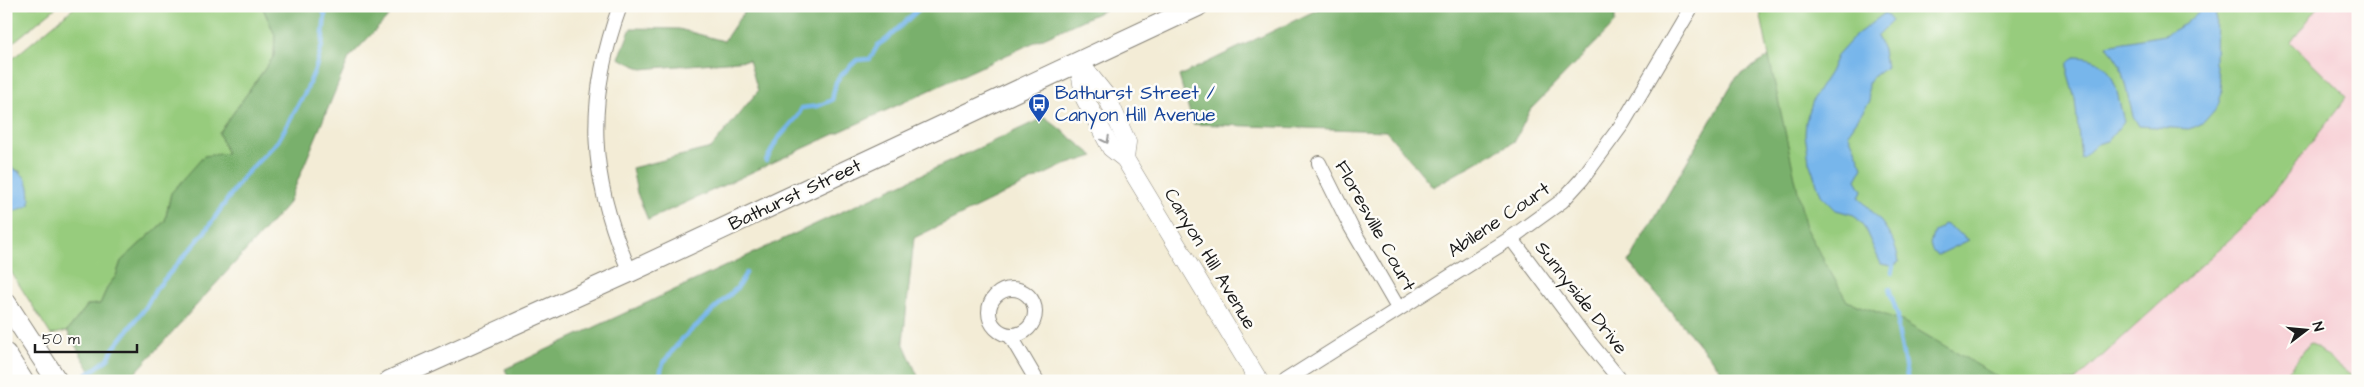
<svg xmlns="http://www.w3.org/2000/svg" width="2364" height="387" font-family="'Architects Daughter',sans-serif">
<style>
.built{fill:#f7cfd5}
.green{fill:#97cc7d;stroke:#5a744c}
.forest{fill:#79b06c;stroke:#4a6644}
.water{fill:#77b6eb;stroke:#4a6984}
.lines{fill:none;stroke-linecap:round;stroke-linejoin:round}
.stream{stroke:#77b6eb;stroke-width:4.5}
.minor-casing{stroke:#888479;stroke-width:16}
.tertiary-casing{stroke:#888479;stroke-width:19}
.secondary-casing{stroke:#888479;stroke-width:22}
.minor{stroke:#fff;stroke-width:14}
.tertiary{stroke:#fff;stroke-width:18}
.secondary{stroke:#fff;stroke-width:20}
.oneway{stroke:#999}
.labels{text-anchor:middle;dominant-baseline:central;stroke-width:5;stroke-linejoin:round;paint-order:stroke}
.transit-label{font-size:19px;fill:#164399;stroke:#fdfcf7;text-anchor:start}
.street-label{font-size:19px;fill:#1c1c1c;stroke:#fdfcf7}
</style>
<rect width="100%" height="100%" fill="#fdfcf7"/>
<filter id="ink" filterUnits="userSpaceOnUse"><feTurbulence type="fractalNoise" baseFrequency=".02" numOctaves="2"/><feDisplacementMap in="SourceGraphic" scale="10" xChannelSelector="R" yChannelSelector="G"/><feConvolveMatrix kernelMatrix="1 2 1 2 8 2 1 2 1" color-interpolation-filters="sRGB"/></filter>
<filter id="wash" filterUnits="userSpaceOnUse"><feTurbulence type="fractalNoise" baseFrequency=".0096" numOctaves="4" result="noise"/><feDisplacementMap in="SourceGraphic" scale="20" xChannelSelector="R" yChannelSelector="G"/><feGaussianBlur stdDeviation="1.12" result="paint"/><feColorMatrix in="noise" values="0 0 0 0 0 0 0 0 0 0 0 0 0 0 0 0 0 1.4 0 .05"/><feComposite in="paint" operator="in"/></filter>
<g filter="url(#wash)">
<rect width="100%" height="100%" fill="#f3ecd6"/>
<polygon class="built" points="2319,6 2358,6 2358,381 2075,381 2253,218 2347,97 2291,42"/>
<g class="green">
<polygon points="6,6 58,6 6,48"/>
<polygon points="76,6 248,6 250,8 262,6 275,35 274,56 219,133 228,153 171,193 165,221 121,261 116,276 108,286 100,304 88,305 67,331 51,335 6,264 6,210 10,213 21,172 6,165 6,64"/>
<polygon points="1759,6 2319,6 2291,42 2347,97 2253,218 2075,381 1730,381 1629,262 1736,77 1769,57"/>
<polygon points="2310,343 2358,380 2358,381 2281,381"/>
</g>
<g class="forest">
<polygon points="262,6 393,6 391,14 349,58 288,204 128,381 96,381 67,331 88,305 100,304 108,286 116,276 121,261 165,221 171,193 204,156 227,153 219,133 274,56 275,35"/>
<polygon points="771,6 1113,6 648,220 637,193 632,168 711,148 758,91 749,60 642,69 619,58 631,28 679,29 724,41 745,10"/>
<polygon points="1325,6 1615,6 1615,23 1530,110 1515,141 1433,187 1386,131 1193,124 1179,76"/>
<polygon points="1769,57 1806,229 1847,301 1902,321 2005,381 1730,381 1629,262 1736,77"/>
<polygon points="1045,117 1094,156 1062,166 914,238 903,342 920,381 510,381 505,369"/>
</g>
<g class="water">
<polygon points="2205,6 2216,6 2215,62 2222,92 2218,106 2204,122 2189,129 2139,126 2133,116 2120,65 2107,45 2164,35 2185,24"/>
<path d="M1885,13L1892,21L1877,36L1883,50L1886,67C1870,81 1864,77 1870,101L1848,133L1863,167L1856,180L1862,190L1859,198C1878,217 1895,234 1899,262L1893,266L1881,264L1863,225L1854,215L1836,210L1821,195L1809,162L1805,134L1806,121L1814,97L1830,72L1837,56L1856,35Z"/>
<path d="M2075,57C2117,57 2115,89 2124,121L2108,141L2097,144L2081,159L2075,99L2068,75V64Z"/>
<path d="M6,165C28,175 30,181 30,205L10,213L6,210Z"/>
<polygon points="1943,224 1949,226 1969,240 1938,255 1932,251 1930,244 1934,231 1939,229"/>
</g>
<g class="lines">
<g class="stream">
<polyline points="766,161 777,140 797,117 802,108 818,106 832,100 836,82 841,75 857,60 870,59 878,45 887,39 922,6"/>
<polyline points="1892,273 1893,266"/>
<polyline points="1890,288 1890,292 1898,316 1898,329 1908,381"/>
<polyline points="78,381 108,359 113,349 146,307 156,289 204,233 243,177 278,141 306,91 316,67 322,45 325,15 321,6"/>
<polyline points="658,381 663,363 682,339 737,288 746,273"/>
</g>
</g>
</g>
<g filter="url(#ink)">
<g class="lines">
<g class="minor-casing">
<g id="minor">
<path d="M620,6C585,102 589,179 630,272"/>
<polyline points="1319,163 1351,227 1398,308"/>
<polyline points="1511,238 1585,337 1621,381"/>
<circle cx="1012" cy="312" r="23"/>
<polyline points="1010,335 1037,381"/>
<polyline points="1285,381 1511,238 1562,201 1582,179 1623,123 1692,6"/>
</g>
</g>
<g class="tertiary-casing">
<g id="tertiary">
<polyline points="1078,62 1085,99 1111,148 1125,159 1259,381"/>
<polyline points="1079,62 1107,97 1127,142 1125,159"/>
</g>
</g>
<g class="secondary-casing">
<g id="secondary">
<polyline points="6,303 57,381"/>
<polyline points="6,354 23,381"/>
<polyline points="389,381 630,272 1198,6"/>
</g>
</g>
<use href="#minor" class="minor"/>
<use href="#tertiary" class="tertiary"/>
<use href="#secondary" class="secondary"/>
</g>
<defs><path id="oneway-chevron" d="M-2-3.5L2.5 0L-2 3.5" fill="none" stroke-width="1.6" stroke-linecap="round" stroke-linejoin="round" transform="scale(1.25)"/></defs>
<use class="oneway" href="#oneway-chevron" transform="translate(1106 140) rotate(63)"/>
</g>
<defs>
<g id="bus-pin" transform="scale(1.125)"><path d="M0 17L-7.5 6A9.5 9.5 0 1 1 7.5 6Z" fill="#1a4fb4" stroke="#fdfcf7"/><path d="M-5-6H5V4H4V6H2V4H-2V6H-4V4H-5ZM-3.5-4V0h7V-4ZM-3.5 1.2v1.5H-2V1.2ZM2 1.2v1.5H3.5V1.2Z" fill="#fff"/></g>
</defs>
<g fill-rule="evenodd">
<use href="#bus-pin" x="1039" y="104"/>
</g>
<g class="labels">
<g class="transit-label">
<text x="1055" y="93">Bathurst Street /<tspan x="1055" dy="22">Canyon Hill Avenue</tspan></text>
</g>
<g class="street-label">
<text transform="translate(795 195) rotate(-25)">Bathurst Street</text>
<text transform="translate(1499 220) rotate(-34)">Abilene Court</text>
<text transform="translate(1375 226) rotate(61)">Floresville Court</text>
<text transform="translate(1210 259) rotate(59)">Canyon Hill Avenue</text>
<text transform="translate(1581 298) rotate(52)">Sunnyside Drive</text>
</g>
</g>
<rect width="2364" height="387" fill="none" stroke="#fdfcf7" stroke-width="25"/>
<g transform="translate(2306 330) rotate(74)" stroke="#fdfcf7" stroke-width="4" paint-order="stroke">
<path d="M0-4L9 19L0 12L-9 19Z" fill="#1c1c1c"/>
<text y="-8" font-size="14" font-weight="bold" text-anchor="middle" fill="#1c1c1c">N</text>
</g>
<path d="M35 344v8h102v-8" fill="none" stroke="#1c1c1c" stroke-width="2.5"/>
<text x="42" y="344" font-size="15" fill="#1c1c1c" stroke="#fdfcf7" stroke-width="4" paint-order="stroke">50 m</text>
</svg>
